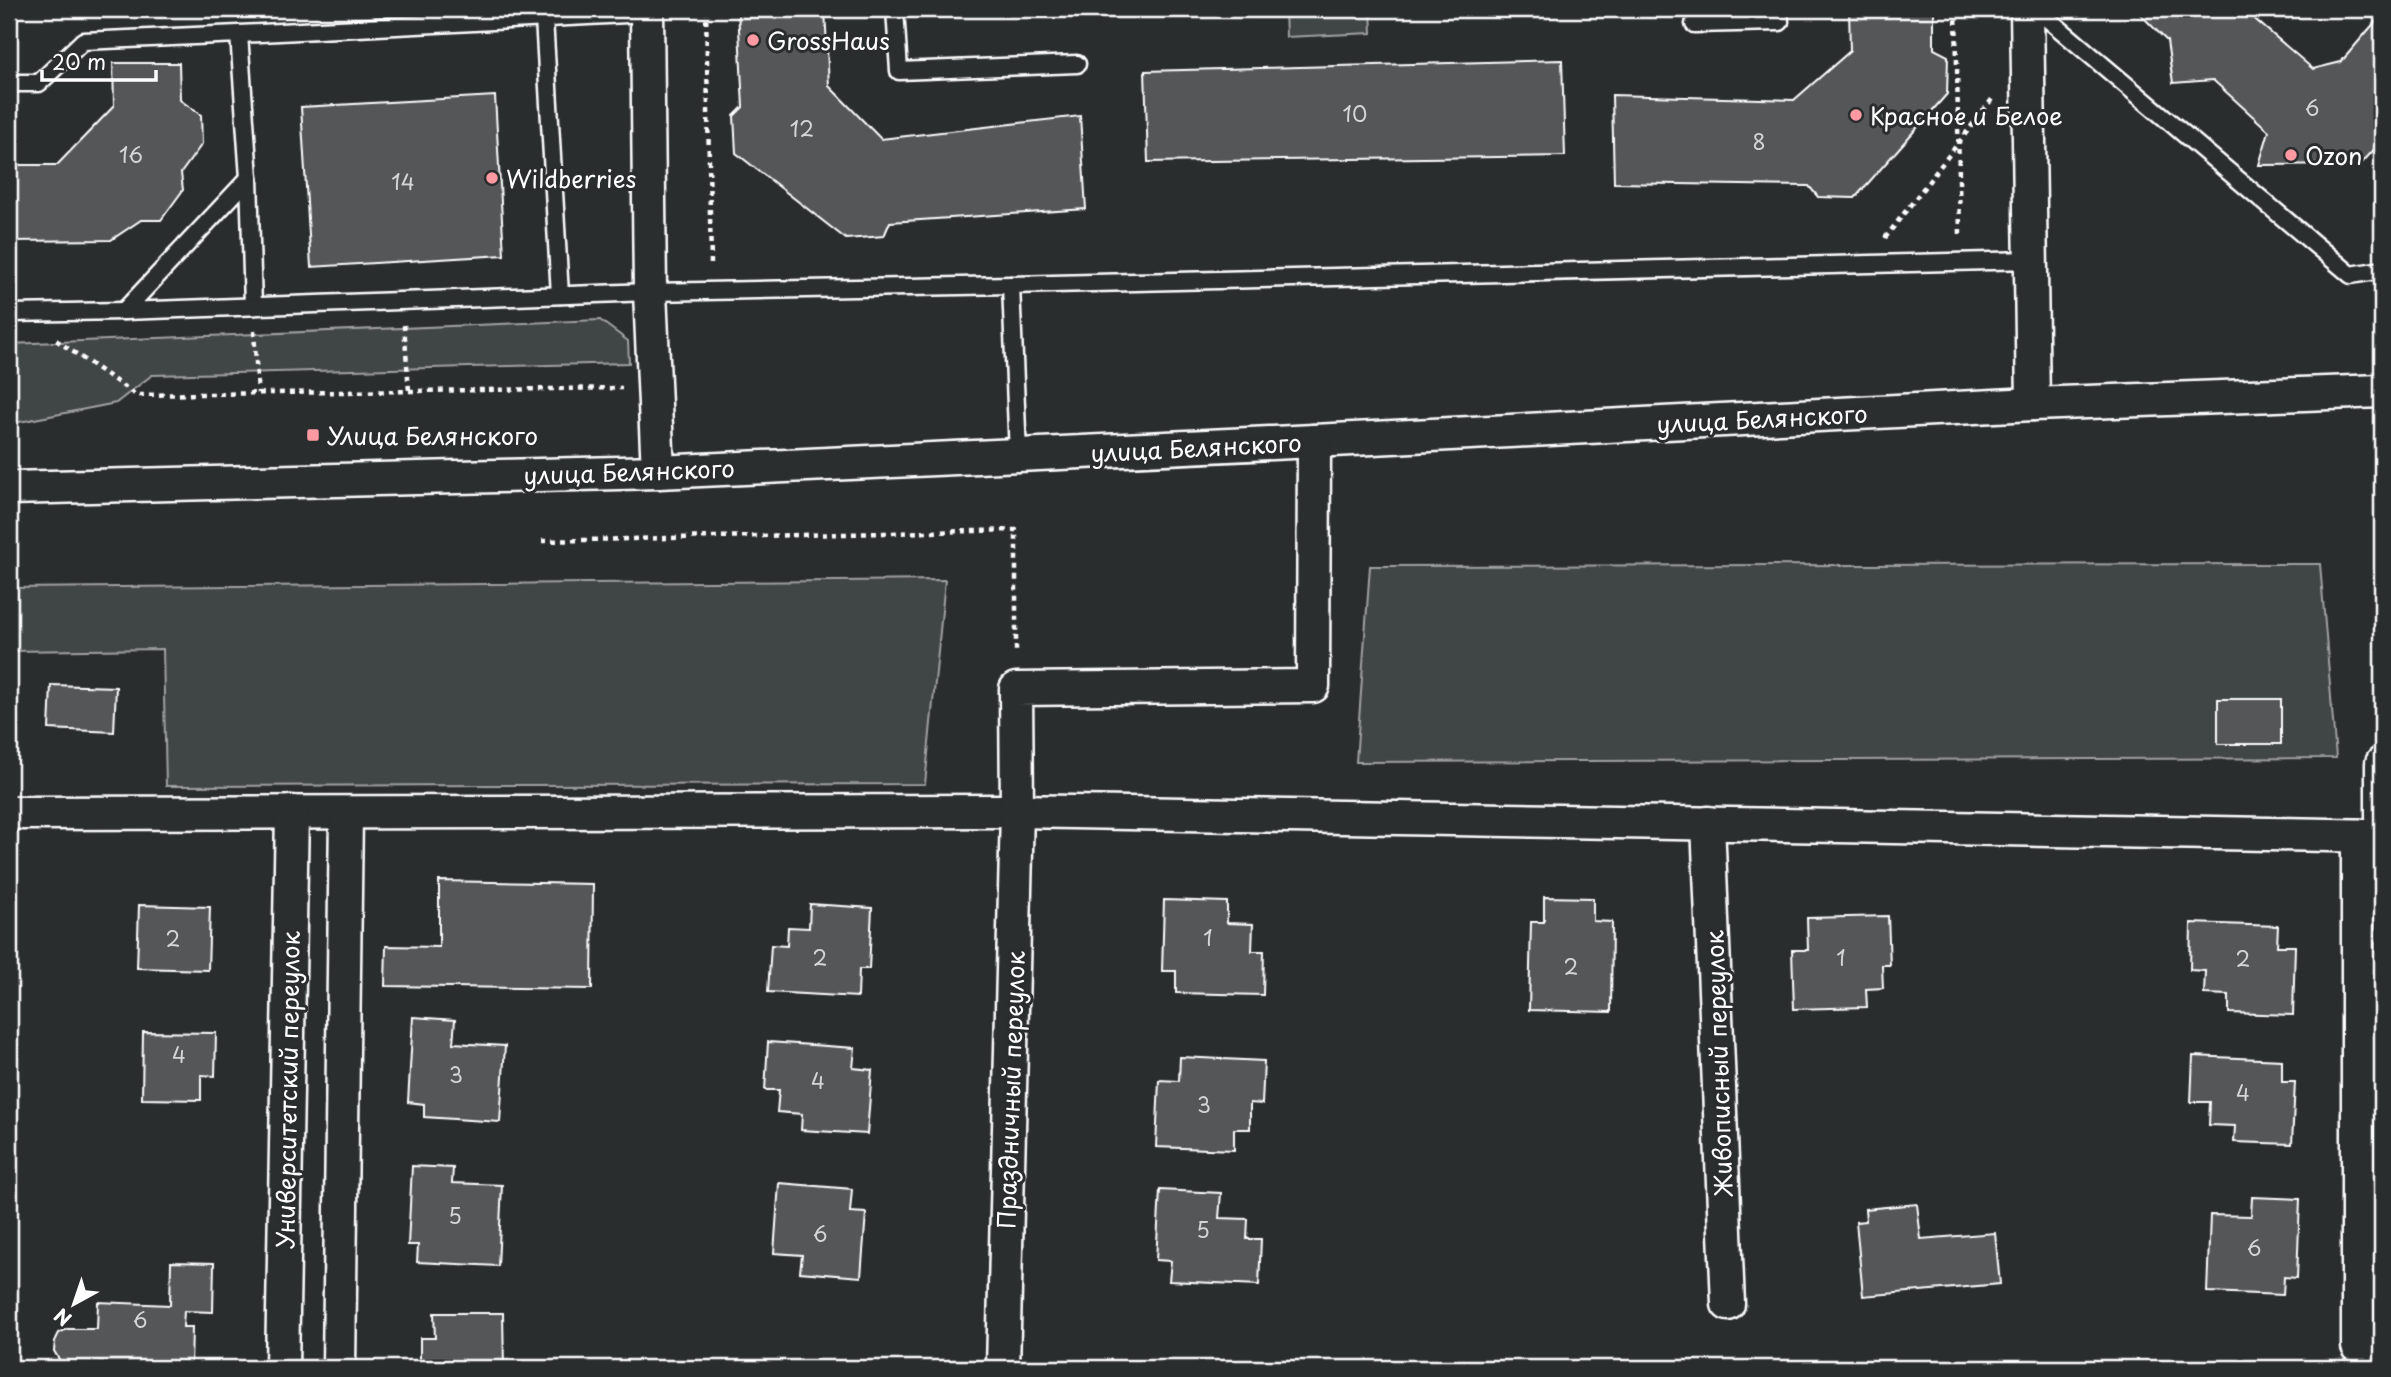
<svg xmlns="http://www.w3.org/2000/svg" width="2391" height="1377" font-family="'Playpen Sans',sans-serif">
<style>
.green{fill:#414445;stroke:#a0a2a2;stroke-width:2}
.building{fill:#555758;stroke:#fff;stroke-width:2}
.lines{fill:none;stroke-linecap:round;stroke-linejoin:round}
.lane-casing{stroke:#fff;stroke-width:21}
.street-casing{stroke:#fff;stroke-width:37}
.path{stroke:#fff;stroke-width:4.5;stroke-dasharray:5 5;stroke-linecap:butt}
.lane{stroke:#2a2d2e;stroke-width:16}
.street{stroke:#2a2d2e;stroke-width:32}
.poi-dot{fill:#ff9aa2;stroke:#2a2d2e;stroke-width:2.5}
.labels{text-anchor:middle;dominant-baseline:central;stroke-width:6;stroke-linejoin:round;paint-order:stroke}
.number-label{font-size:21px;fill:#d4d5d5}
.poi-label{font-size:24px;fill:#fff;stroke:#2a2d2e;text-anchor:start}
.street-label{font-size:24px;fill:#fff;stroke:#2a2d2e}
</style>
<rect width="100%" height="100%" fill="#2a2d2e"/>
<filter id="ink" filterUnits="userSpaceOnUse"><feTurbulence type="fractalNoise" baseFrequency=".0143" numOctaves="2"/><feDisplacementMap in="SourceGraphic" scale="14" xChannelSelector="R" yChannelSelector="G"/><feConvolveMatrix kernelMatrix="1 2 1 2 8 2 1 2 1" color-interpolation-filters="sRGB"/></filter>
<g filter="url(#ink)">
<g class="green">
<polygon points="1285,9 1371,9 1372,33 1286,37"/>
<polygon points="600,320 628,341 629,363 152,375 116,403 9,424 9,344"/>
<polygon points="2320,564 2336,758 1356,762 1370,566"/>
<polygon points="945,580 925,784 166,786 163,649 9,651 9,588"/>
</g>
<g class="building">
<polygon points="738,9 825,9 829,86 881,139 1080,116 1086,209 890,222 884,236 846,239 736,153 734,116 743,107"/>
<polygon points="1849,9 1934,9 1934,49 1948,56 1947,94 1855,198 1818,197 1809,186 1614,183 1612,95 1794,100 1850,51"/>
<polygon points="2142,9 2243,9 2313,69 2341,62 2382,14 2382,141 2361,164 2259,165 2269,131 2213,80 2173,83 2167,41 2140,14"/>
<polygon points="1562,60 1565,156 1148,162 1145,71"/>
<polygon points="113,63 179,63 180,100 201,115 202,144 181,173 183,190 161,220 141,220 111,240 9,241 9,165 57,165 114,106"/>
<polygon points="495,96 504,255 311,267 301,107"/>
<polygon points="51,685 116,687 114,732 49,729"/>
<rect x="2218" y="699" width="63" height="45"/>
<polygon points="439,881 593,884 592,989 385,986 386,946 439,947"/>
<polygon points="1544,897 1593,898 1593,921 1612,922 1611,1012 1529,1010 1531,922 1544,922"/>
<polygon points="1164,900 1227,902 1227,923 1253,924 1252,951 1264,951 1263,995 1176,993 1176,971 1162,971"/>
<polygon points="810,904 872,908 869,969 859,969 858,997 768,992 771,945 787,946 788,927 809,928"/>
<polygon points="139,905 210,907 208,970 137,968"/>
<polygon points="1888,916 1890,965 1882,965 1883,988 1866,989 1867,1007 1794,1009 1792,950 1808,950 1807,918"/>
<polygon points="2191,923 2278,926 2277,946 2295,946 2293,1015 2229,1013 2229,995 2204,994 2205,971 2190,970"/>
<polygon points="413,1017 455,1020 453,1043 505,1046 500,1122 424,1117 424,1104 408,1102"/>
<polygon points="143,1032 216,1033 215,1076 201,1075 201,1100 142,1099"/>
<polygon points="768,1042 855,1048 853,1068 872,1070 867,1134 801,1130 802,1114 777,1112 779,1090 765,1090"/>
<polygon points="2193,1056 2282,1060 2282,1082 2295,1082 2292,1144 2234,1142 2235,1126 2209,1125 2210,1102 2191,1102"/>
<polygon points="1180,1057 1264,1061 1262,1104 1250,1103 1250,1129 1234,1129 1234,1150 1156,1147 1159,1080 1179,1081"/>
<polygon points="412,1166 453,1168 452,1183 502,1185 498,1266 417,1262 418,1245 408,1245"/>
<polygon points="779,1183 852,1189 850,1212 866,1213 861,1277 800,1272 802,1255 774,1253"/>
<polygon points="1160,1190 1221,1193 1219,1218 1248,1219 1247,1239 1261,1239 1259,1285 1169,1281 1171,1261 1156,1260"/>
<polygon points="2252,1197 2300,1199 2297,1278 2284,1277 2283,1295 2207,1292 2210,1215 2251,1216"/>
<polygon points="1917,1204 1921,1239 1995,1233 2000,1284 1863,1296 1856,1222 1866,1221 1865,1209"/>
<polygon points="171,1262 214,1263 213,1312 184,1311 183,1327 192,1327 191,1368 70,1367 60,1361 54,1351 55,1341 59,1333 67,1329 97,1329 98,1302 170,1305"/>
<polygon points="434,1313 503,1313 504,1368 420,1368 420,1338 435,1338"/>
</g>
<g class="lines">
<g class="lane-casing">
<g id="lane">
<polyline points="895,9 899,71 1077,64"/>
<polyline points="2036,9 2351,275 2382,270"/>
<polyline points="544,18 560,295"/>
<polyline points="1694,24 1780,22 1779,9"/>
<polyline points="239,34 647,13"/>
<polyline points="9,83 39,83 83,41 239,34 249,178 253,305"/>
<polyline points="1011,285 1018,455"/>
<polyline points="124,311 249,178"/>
<polyline points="9,313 124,311 650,292 1011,285 2031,260"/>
</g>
</g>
<g class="street-casing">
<g id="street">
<polyline points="647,9 650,292 658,472"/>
<polyline points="2027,9 2033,404"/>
<polyline points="9,488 658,472 1314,441 2033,404 2382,391"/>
<polyline points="2382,763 2382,816"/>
<polyline points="9,813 1017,811 2382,836"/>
<polyline points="1708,823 1728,1304"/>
<polyline points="2358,837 2358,1346 2382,1345"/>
<polyline points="282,1368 292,812"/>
<polyline points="339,1368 346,813"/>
<polyline points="1003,1368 1017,811 1016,689 1313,686 1314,441"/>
</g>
</g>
<g class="path">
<polyline points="706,9 711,265"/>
<polyline points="1956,9 1960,235"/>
<polyline points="1885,238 1993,98"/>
<polyline points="404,325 409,391"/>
<polyline points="254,331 258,393"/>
<polyline points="56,340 136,395 622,388"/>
<polyline points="542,541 1016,530 1016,654"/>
</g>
<use href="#lane" class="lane"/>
<use href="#street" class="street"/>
</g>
</g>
<g class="poi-dot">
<circle cx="753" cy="40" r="7"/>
<circle cx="1856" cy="115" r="7"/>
<circle cx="2291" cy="155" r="7"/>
<circle cx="492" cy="178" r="7"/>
<rect x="306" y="428" width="14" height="14" rx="3.5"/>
</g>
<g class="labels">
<g class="number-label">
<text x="2312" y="107">6</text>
<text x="1355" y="113">10</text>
<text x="802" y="128">12</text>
<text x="1759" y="141">8</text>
<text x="131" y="154">16</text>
<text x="403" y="181">14</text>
<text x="1208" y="937">1</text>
<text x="173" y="938">2</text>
<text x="820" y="957">2</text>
<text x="1841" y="957">1</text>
<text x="2243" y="958">2</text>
<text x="1571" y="966">2</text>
<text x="179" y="1054">4</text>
<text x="456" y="1074">3</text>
<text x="818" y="1080">4</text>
<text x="2243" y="1092">4</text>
<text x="1204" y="1104">3</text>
<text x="455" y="1215">5</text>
<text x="1203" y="1229">5</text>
<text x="820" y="1233">6</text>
<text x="2254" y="1247">6</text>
<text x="140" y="1319">6</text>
</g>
<g class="poi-label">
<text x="767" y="40">GrossHaus</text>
<text x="1870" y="115">Красное и Белое</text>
<text x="2305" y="155">Ozon</text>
<text x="506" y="178">Wildberries</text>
<text x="327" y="435">Улица Белянского</text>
</g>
<g class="street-label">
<text transform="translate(1762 418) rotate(-3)">улица Белянского</text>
<text transform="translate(1196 447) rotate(-3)">улица Белянского</text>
<text transform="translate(629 471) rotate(-2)">улица Белянского</text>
<text transform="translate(1718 1064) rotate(-92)">Живописный переулок</text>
<text transform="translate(287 1090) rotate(-89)">Университетский переулок</text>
<text transform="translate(1010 1090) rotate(-88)">Праздничный переулок</text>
</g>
</g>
<rect width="2391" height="1377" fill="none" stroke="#2a2d2e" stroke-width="35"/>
<rect x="18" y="18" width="2356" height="1342" fill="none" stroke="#fff" stroke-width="2.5" filter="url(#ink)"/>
<g transform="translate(74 1304) rotate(220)" stroke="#2a2d2e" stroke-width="5" paint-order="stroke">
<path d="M0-5L12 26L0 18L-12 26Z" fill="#ffffff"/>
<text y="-10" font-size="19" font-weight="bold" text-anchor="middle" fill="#ffffff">N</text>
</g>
<path d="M42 70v10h114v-10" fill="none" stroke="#ffffff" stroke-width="3.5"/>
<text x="52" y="70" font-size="21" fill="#ffffff" stroke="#2a2d2e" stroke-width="5" paint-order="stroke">20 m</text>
</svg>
